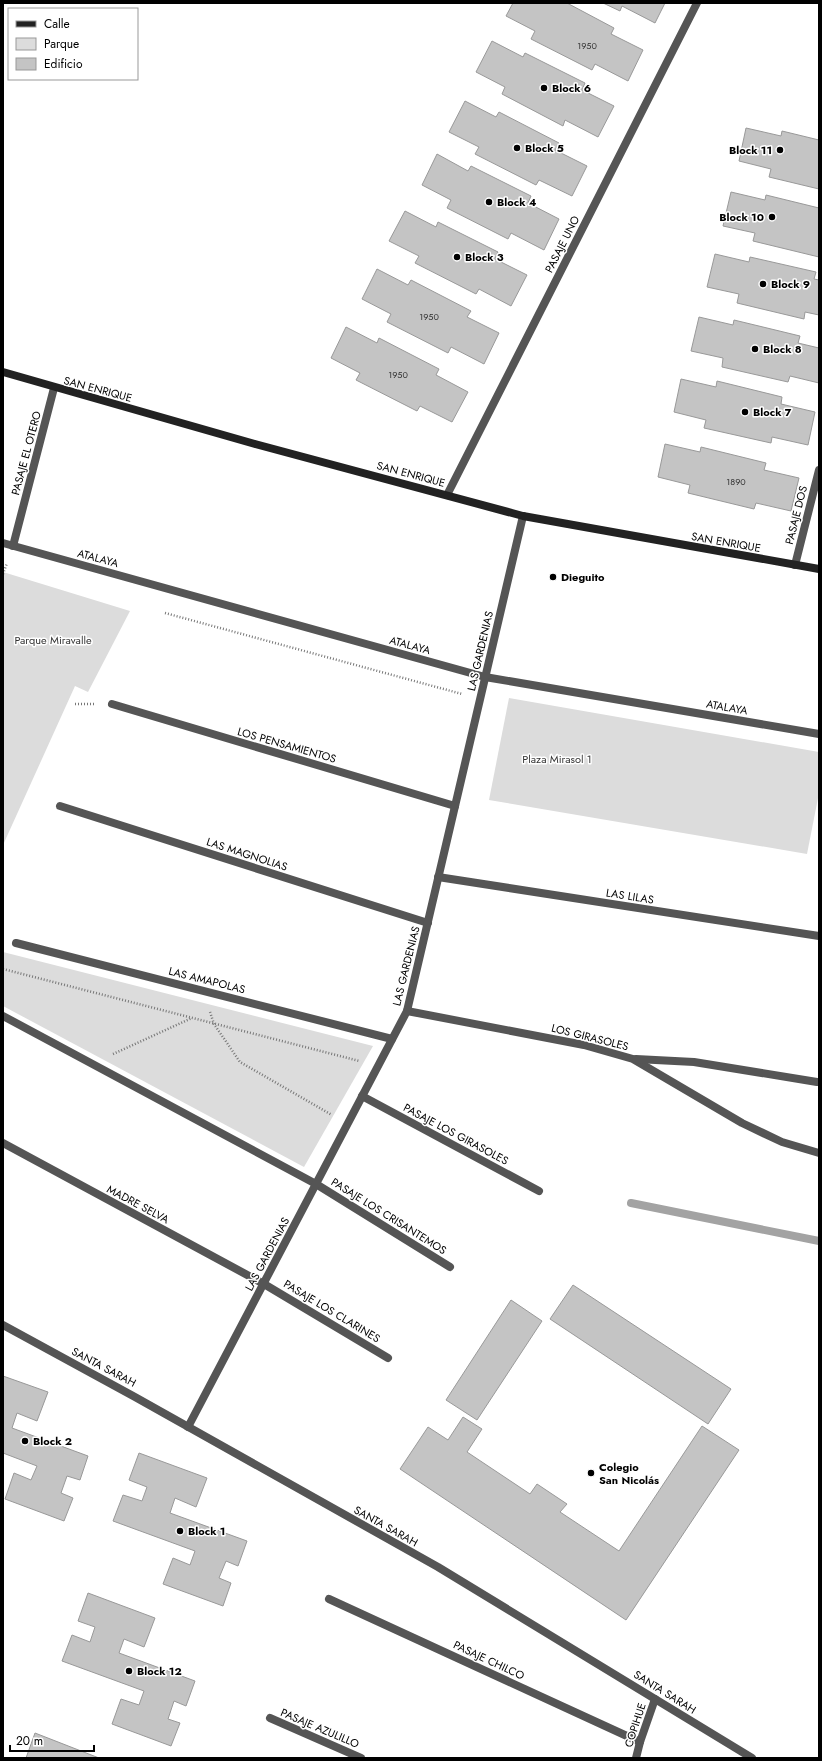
<svg xmlns="http://www.w3.org/2000/svg" width="822" height="1761" font-family="Jost,sans-serif">
<style>
.green{fill:#dcdcdc}
.lines{fill:none;stroke-linecap:round;stroke-linejoin:round}
.stream{stroke:#a3a3a3;stroke-width:8}
.building{fill:#c4c4c4;stroke:#999}
.path{stroke:#777;stroke-width:2.5;stroke-dasharray:1 2;stroke-linecap:butt}
.street{stroke:#555;stroke-width:8}
.secondary{stroke:#222;stroke-width:8}
.poi-dot{fill:#000;stroke:#fff;stroke-width:1.5}
.labels{text-anchor:middle;dominant-baseline:central;stroke-width:3;stroke-linejoin:round;paint-order:stroke}
.number-label{font-size:9px;fill:#313131}
.poi-label{font-size:11px;font-weight:bold;fill:#000;stroke:#fff;text-anchor:start}
.street-label{font-size:11px;fill:#000;stroke:#fff}
.park-label{font-size:11px;fill:#333;stroke:#fff}
</style>
<rect width="100%" height="100%" fill="#fff"/>
<g class="green">
<polygon points="3,572 130,611 88,692 75,686 3,845"/>
<polygon points="509,698 819,752 819,793 807,854 489,800"/>
<polygon points="3,952 373,1046 304,1167 3,1006"/>
</g>
<g class="lines">
<polyline class="stream" points="631,1203 819,1241"/>
</g>
<g class="building">
<polygon points="513,3 567,3 614,28 611,34 643,50 628,81 595,64 592,70 531,39 535,31 506,16"/>
<polygon points="603,3 665,3 655,23 622,6 620,11"/>
<polygon points="492,41 523,57 525,53 585,83 582,90 614,106 598,137 565,120 563,126 502,94 505,87 476,72"/>
<polygon points="465,101 496,117 499,112 559,143 555,150 587,166 572,196 539,180 536,185 475,154 479,147 449,132"/>
<polygon points="746,128 781,136 782,131 819,140 819,189 769,177 771,169 739,161"/>
<polygon points="437,154 468,171 471,166 531,196 528,203 559,219 544,250 511,233 508,239 447,208 451,200 422,185"/>
<polygon points="731,192 765,200 766,195 819,208 819,257 753,241 755,233 723,226"/>
<polygon points="405,211 436,227 438,222 498,252 495,259 527,275 511,306 479,289 476,294 415,263 419,256 389,241"/>
<polygon points="715,254 749,262 750,257 816,272 814,279 819,280 819,315 805,312 804,319 737,303 739,294 707,287"/>
<polygon points="377,269 408,285 411,280 471,311 467,317 499,333 484,364 451,347 448,353 387,322 391,314 362,299"/>
<polygon points="699,317 733,325 734,320 800,336 798,343 819,348 819,383 790,376 788,382 722,367 723,358 691,351"/>
<polygon points="346,327 377,343 379,338 439,369 436,375 468,392 452,422 420,406 417,411 356,380 360,373 331,358"/>
<polygon points="681,379 716,387 717,381 782,397 781,404 815,412 808,445 772,437 771,443 704,428 706,420 674,412"/>
<polygon points="665,444 700,452 701,447 766,463 764,470 799,478 791,511 756,503 754,509 688,493 690,485 658,477"/>
<polygon points="573,1285 731,1389 708,1424 550,1319"/>
<polygon points="511,1300 542,1321 477,1420 446,1400"/>
<polygon points="3,1376 48,1392 37,1421 17,1413 12,1428 88,1456 80,1480 67,1476 61,1493 73,1498 64,1521 5,1499 14,1473 31,1480 37,1466 3,1453"/>
<polygon points="463,1417 482,1429 467,1452 530,1494 537,1484 567,1504 560,1512 619,1551 702,1426 739,1450 626,1620 400,1469 428,1427 448,1440"/>
<polygon points="139,1453 207,1478 196,1507 175,1498 170,1513 247,1541 238,1566 226,1561 219,1578 231,1583 223,1606 163,1584 173,1558 190,1565 195,1551 113,1521 123,1495 142,1501 147,1487 129,1480"/>
<polygon points="88,1593 155,1618 144,1647 124,1639 119,1653 195,1681 186,1706 174,1701 168,1719 180,1723 171,1746 112,1724 121,1699 139,1705 144,1691 62,1661 72,1635 90,1642 95,1627 78,1621"/>
<polygon points="35,1733 99,1758 26,1758"/>
</g>
<g class="lines">
<g class="path">
<polyline points="3,574 7,563"/>
<polyline points="165,613 462,694"/>
<polyline points="75,704 94,704"/>
<polyline points="3,969 359,1061"/>
<polyline points="210,1012 214,1024 240,1062 332,1115"/>
<polyline points="113,1054 192,1018"/>
</g>
<g class="street">
<polyline points="447,495 697,3"/>
<polyline points="3,543 485,677 819,734"/>
<polyline points="13,546 54,388"/>
<polyline points="795,565 819,470"/>
<polyline points="112,704 455,806"/>
<polyline points="60,806 428,923"/>
<polyline points="438,877 819,936"/>
<polyline points="16,943 392,1039"/>
<polyline points="407,1011 584,1045 633,1059 742,1123 782,1142 819,1153"/>
<polyline points="3,1016 316,1184 450,1267"/>
<polyline points="636,1059 694,1062 817,1082"/>
<polyline points="362,1096 539,1191"/>
<polyline points="3,1143 264,1284 388,1358"/>
<polyline points="3,1325 135,1397 438,1567 752,1758"/>
<polyline points="188,1427 407,1011 523,516"/>
<polyline points="329,1599 640,1742"/>
<polyline points="270,1718 361,1758"/>
<polyline points="636,1758 640,1742 655,1699"/>
</g>
<polyline class="secondary" points="3,372 255,444 523,516 819,569"/>
</g>
<g class="poi-dot">
<circle cx="544" cy="88" r="4"/>
<circle cx="517" cy="148" r="4"/>
<circle cx="780" cy="150" r="4"/>
<circle cx="489" cy="202" r="4"/>
<circle cx="772" cy="217" r="4"/>
<circle cx="457" cy="257" r="4"/>
<circle cx="763" cy="284" r="4"/>
<circle cx="755" cy="349" r="4"/>
<circle cx="745" cy="412" r="4"/>
<circle cx="553" cy="577" r="4"/>
<circle cx="25" cy="1441" r="4"/>
<circle cx="591" cy="1473" r="4"/>
<circle cx="180" cy="1531" r="4"/>
<circle cx="129" cy="1671" r="4"/>
</g>
<g class="labels">
<g class="number-label">
<text x="587" y="45">1950</text>
<text x="429" y="316">1950</text>
<text x="398" y="374">1950</text>
<text x="736" y="481">1890</text>
</g>
<g class="poi-label">
<text x="552" y="88">Block 6</text>
<text x="525" y="148">Block 5</text>
<text x="772" y="150" text-anchor="end">Block 11</text>
<text x="497" y="202">Block 4</text>
<text x="764" y="217" text-anchor="end">Block 10</text>
<text x="465" y="257">Block 3</text>
<text x="771" y="284">Block 9</text>
<text x="763" y="349">Block 8</text>
<text x="753" y="412">Block 7</text>
<text x="561" y="577">Dieguito</text>
<text x="33" y="1441">Block 2</text>
<text x="599" y="1467">Colegio<tspan x="599" dy="13">San Nicolás</tspan></text>
<text x="188" y="1531">Block 1</text>
<text x="137" y="1671">Block 12</text>
</g>
<g class="street-label">
<text transform="translate(562 244) rotate(-63)">PASAJE UNO</text>
<text transform="translate(98 389) rotate(15)">SAN ENRIQUE</text>
<text transform="translate(26 453) rotate(-75)">PASAJE EL OTERO</text>
<text transform="translate(411 474) rotate(15)">SAN ENRIQUE</text>
<text transform="translate(796 515) rotate(-76)">PASAJE DOS</text>
<text transform="translate(726 542) rotate(10)">SAN ENRIQUE</text>
<text transform="translate(98 558) rotate(15)">ATALAYA</text>
<text transform="translate(410 645) rotate(15)">ATALAYA</text>
<text transform="translate(480 651) rotate(-77)">LAS GARDENIAS</text>
<text transform="translate(727 707) rotate(10)">ATALAYA</text>
<text transform="translate(287 745) rotate(16)">LOS PENSAMIENTOS</text>
<text transform="translate(247 854) rotate(18)">LAS MAGNOLIAS</text>
<text transform="translate(630 896) rotate(9)">LAS LILAS</text>
<text transform="translate(406 966) rotate(-76)">LAS GARDENIAS</text>
<text transform="translate(207 980) rotate(14)">LAS AMAPOLAS</text>
<text transform="translate(590 1037) rotate(14)">LOS GIRASOLES</text>
<text transform="translate(456 1134) rotate(28)">PASAJE LOS GIRASOLES</text>
<text transform="translate(138 1204) rotate(28)">MADRE SELVA</text>
<text transform="translate(389 1216) rotate(32)">PASAJE LOS CRISANTEMOS</text>
<text transform="translate(267 1254) rotate(-62)">LAS GARDENIAS</text>
<text transform="translate(332 1311) rotate(31)">PASAJE LOS CLARINES</text>
<text transform="translate(104 1367) rotate(28)">SANTA SARAH</text>
<text transform="translate(386 1526) rotate(29)">SANTA SARAH</text>
<text transform="translate(489 1660) rotate(25)">PASAJE CHILCO</text>
<text transform="translate(665 1692) rotate(32)">SANTA SARAH</text>
<text transform="translate(635 1725) rotate(-72)">COPIHUE</text>
<text transform="translate(320 1728) rotate(23)">PASAJE AZULILLO</text>
</g>
<g class="park-label">
<text x="53" y="640">Parque Miravalle</text>
<text x="557" y="759">Plaza Mirasol 1</text>
</g>
</g>
<rect width="822" height="1761" fill="none" stroke="#000000" stroke-width="8"/>
<rect x="8" y="8" width="130" height="72" fill="#ffffff" stroke="#999999"/>
<rect x="16" y="21" width="20" height="6" fill="#222222" stroke="#999999"/>
<text x="44" y="28" font-size="12" fill="#000000">Calle</text>
<rect x="16" y="38" width="20" height="12" fill="#dcdcdc" stroke="#999999"/>
<text x="44" y="48" font-size="12" fill="#000000">Parque</text>
<rect x="16" y="58" width="20" height="12" fill="#c4c4c4" stroke="#999999"/>
<text x="44" y="68" font-size="12" fill="#000000">Edificio</text>
<path d="M10 1745v6h84v-6" fill="none" stroke="#000000" stroke-width="2"/>
<text x="16" y="1745" font-size="12" fill="#000000" stroke="#ffffff" stroke-width="3" paint-order="stroke">20 m</text>
</svg>
